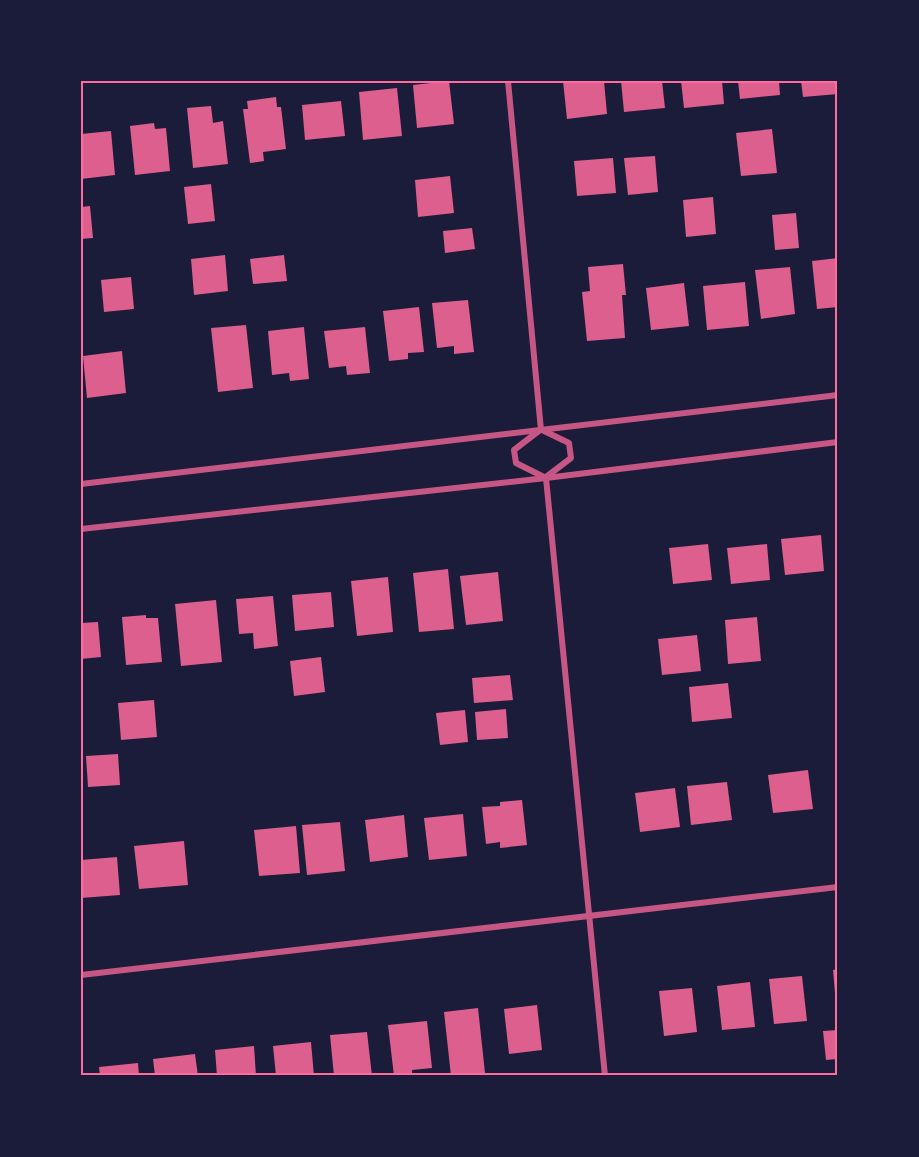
<svg xmlns="http://www.w3.org/2000/svg" width="919" height="1157" font-family="'Noto Sans',sans-serif">
<style>
.building{fill:#dd5f8e}
.lines{fill:none;stroke-linecap:round;stroke-linejoin:round}
.minor{stroke:#c65784;stroke-width:6}
.neatline{fill:none;stroke:#ff6b9d;stroke-width:2}
</style>
<rect width="100%" height="100%" fill="#1b1b3a"/>
<g class="building">
<polygon points="449,81 454,124 417,128 413,85"/>
<polygon points="563,81 604,81 607,114 567,119"/>
<polygon points="621,81 662,81 665,108 624,112"/>
<polygon points="681,81 722,81 724,104 684,108"/>
<polygon points="738,81 779,81 780,95 740,99"/>
<polygon points="801,81 838,81 838,94 803,97"/>
<polygon points="397,88 402,136 363,140 359,92"/>
<polygon points="276,97 277,107 281,107 286,149 263,152 264,161 250,163 243,109 248,109 247,101"/>
<polygon points="341,101 345,136 305,140 302,105"/>
<polygon points="211,106 213,123 223,121 228,164 193,168 187,108"/>
<polygon points="154,123 155,129 166,128 170,171 135,175 130,126"/>
<polygon points="772,129 777,173 741,176 736,133"/>
<polygon points="111,131 115,175 81,179 81,134"/>
<polygon points="655,156 658,192 628,195 624,158"/>
<polygon points="613,158 616,193 577,196 574,161"/>
<polygon points="450,176 454,213 418,217 415,180"/>
<polygon points="211,184 215,221 188,224 184,187"/>
<polygon points="713,197 716,234 686,237 683,200"/>
<polygon points="90,206 93,238 81,239 81,207"/>
<polygon points="796,213 799,248 775,250 772,215"/>
<polygon points="472,228 475,249 445,253 443,231"/>
<polygon points="225,255 228,291 194,295 191,259"/>
<polygon points="284,255 287,281 253,284 250,259"/>
<polygon points="838,258 838,307 817,309 812,261"/>
<polygon points="623,264 626,295 622,295 625,338 587,341 582,292 590,291 588,267"/>
<polygon points="790,267 795,314 761,319 755,270"/>
<polygon points="131,277 134,309 104,312 101,280"/>
<polygon points="745,282 749,326 707,330 703,286"/>
<polygon points="684,283 689,326 651,330 646,288"/>
<polygon points="468,300 474,352 454,354 454,346 437,348 432,303"/>
<polygon points="419,307 424,352 408,353 408,359 389,361 383,311"/>
<polygon points="246,325 253,388 218,392 211,328"/>
<polygon points="304,327 309,379 290,381 289,373 272,375 268,331"/>
<polygon points="365,327 370,373 347,375 346,366 329,368 324,331"/>
<polygon points="122,351 126,393 87,398 83,356"/>
<polygon points="821,535 824,571 785,575 781,539"/>
<polygon points="708,544 712,580 673,584 669,548"/>
<polygon points="767,544 770,580 731,584 727,548"/>
<polygon points="448,569 454,629 419,632 413,573"/>
<polygon points="498,572 503,621 466,625 460,576"/>
<polygon points="388,577 393,632 357,636 351,581"/>
<polygon points="331,592 334,627 295,631 292,595"/>
<polygon points="273,596 278,646 254,649 253,633 239,634 236,599"/>
<polygon points="216,600 222,662 181,666 175,604"/>
<polygon points="146,615 146,618 158,618 162,662 126,665 122,617"/>
<polygon points="757,617 761,661 728,664 725,620"/>
<polygon points="98,622 101,657 81,659 81,623"/>
<polygon points="697,635 701,671 662,675 658,639"/>
<polygon points="321,657 325,692 294,696 290,661"/>
<polygon points="510,675 513,700 474,703 472,678"/>
<polygon points="728,683 732,718 692,722 689,687"/>
<polygon points="154,700 157,737 121,740 118,703"/>
<polygon points="506,709 508,738 477,740 475,712"/>
<polygon points="465,710 468,742 440,745 436,713"/>
<polygon points="118,754 120,785 88,787 86,756"/>
<polygon points="808,770 813,809 773,813 768,775"/>
<polygon points="727,782 732,820 691,825 687,786"/>
<polygon points="675,788 680,827 640,832 635,793"/>
<polygon points="522,800 527,845 500,848 500,842 486,844 482,807 500,806 500,802"/>
<polygon points="463,814 467,856 429,860 424,818"/>
<polygon points="404,815 408,857 370,862 365,820"/>
<polygon points="340,822 345,871 307,875 302,825"/>
<polygon points="296,826 300,873 259,876 254,830"/>
<polygon points="184,841 188,885 139,889 134,846"/>
<polygon points="117,857 120,895 81,898 81,860"/>
<polygon points="838,969 838,1004 836,1004 833,970"/>
<polygon points="802,976 807,1021 774,1024 769,979"/>
<polygon points="750,982 755,1027 722,1030 717,986"/>
<polygon points="692,988 697,1032 664,1036 659,991"/>
<polygon points="537,1005 542,1050 509,1054 504,1009"/>
<polygon points="478,1008 485,1073 451,1076 444,1012"/>
<polygon points="427,1021 432,1068 412,1070 412,1076 394,1076 388,1025"/>
<polygon points="838,1030 838,1059 826,1060 823,1031"/>
<polygon points="367,1032 372,1076 334,1076 330,1035"/>
<polygon points="311,1042 314,1076 276,1076 273,1046"/>
<polygon points="254,1046 256,1076 217,1076 215,1050"/>
<polygon points="195,1054 198,1076 155,1076 153,1059"/>
<polygon points="138,1063 139,1076 100,1076 99,1067"/>
</g>
<g class="lines">
<g class="minor">
<polyline points="508,81 541,430"/>
<polyline points="540,430 514,450 516,463 546,478"/>
<polyline points="542,430 569,443 571,458 546,477"/>
<polyline points="546,478 605,1076"/>
<polyline points="81,484 838,395"/>
<polyline points="81,529 546,478 838,442"/>
<polyline points="81,975 838,887"/>
</g>
</g>
<rect width="919" height="1157" fill="none" stroke="#1b1b3a" stroke-width="165"/>
<rect x="82" y="82" width="754" height="992" class="neatline"/>
</svg>
